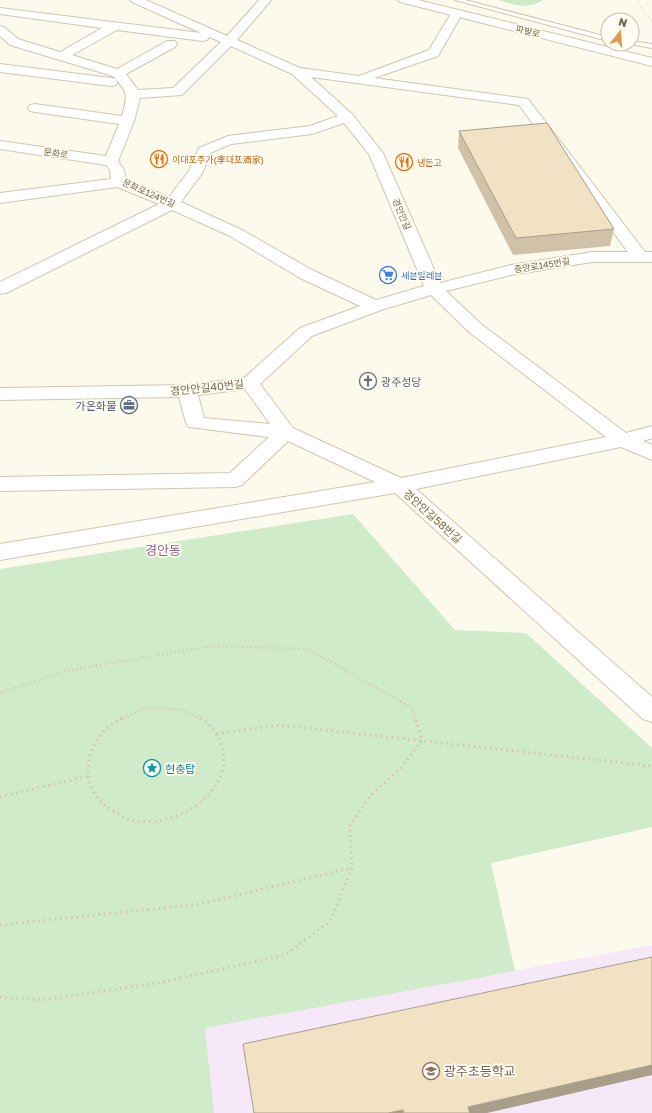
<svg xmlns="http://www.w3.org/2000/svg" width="652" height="1113" font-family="'Golos Text','Noto Sans KR',sans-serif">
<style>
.education{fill:#f7e8f9}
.green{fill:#cfebca}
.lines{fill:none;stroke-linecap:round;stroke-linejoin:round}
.lane-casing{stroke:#d0c6b1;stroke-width:2}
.street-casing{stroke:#d0c6b1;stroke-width:2}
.secondary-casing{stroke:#d3c7af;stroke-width:2}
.path-far2{stroke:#d7c6a6;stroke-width:1.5;stroke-dasharray:0.5 2;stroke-linecap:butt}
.path-far1{stroke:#d7c6a6;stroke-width:2.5;stroke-dasharray:1 3;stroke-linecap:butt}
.path{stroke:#d7c6a6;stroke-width:3;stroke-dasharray:1.5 4;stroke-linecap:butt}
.lane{fill:#fff;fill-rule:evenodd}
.street{fill:#fff;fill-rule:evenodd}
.secondary{fill:#fff;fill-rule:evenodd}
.wall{fill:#d0c2a9}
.shaded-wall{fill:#a99e89}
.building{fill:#f2e2c4;stroke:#a99e89}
.labels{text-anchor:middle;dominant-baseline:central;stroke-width:3.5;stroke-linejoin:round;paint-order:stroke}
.far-street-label{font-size:9px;fill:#79684e;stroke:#fffdf3}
.far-food-label{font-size:9px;fill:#c56008;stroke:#fffdf3;text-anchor:start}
.far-shop-label{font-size:9px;fill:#366cbe;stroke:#fffdf3;text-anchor:start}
.worship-label{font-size:11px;fill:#5b616d;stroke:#fffdf3;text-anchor:start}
.street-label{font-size:11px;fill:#79684e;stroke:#fffdf3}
.service-label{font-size:11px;fill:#4e5e75;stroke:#fffdf3;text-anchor:end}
.culture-label{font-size:11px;fill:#0d838f;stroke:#fffdf3;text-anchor:start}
.quarter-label{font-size:13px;fill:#8f6694;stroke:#fffdf3}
.near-education-label{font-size:13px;fill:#785e54;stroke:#fffdf3;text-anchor:start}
</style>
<rect width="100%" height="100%" fill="#fcfaec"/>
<polygon class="education" points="652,945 652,1113 214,1113 205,1028"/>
<g class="green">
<path d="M498,0H543C528,10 514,5 498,0Z"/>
<polygon points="353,514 455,630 526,633 652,748 652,827 491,863 515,971 205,1028 214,1113 0,1113 0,569"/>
</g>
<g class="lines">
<g class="lane-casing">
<g id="lane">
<polygon points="455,0 465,0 608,37 608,41"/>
<polygon points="632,41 652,44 652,48 630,44 632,44"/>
</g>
</g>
<g class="street-casing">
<g id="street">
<path d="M130,0H146L227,36L259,0H271L237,40L300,68L359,76L429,50L452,12H460L462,14L438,56L374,78L528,99L645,252H652V262H592L511,275L446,291L481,324L626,433L652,426V438L643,441L652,445V460L621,447L416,489L652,697V722L643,719L395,493L0,560V544L375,482L288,441L242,485L235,487L0,491V477L230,473L269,437L189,427L186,423L179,397L0,400V388L187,385L244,378L300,328L360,306L300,278L230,236L172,210L6,293L0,294V282L159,204L117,187L0,203V193L111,179L110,170L106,165L0,149V141L106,156L119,124L35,112L30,111L28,108L30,105L35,104L122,116C128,95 128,92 113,76L10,45L0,36V26L4,27L18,39L60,52L102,28L0,14V8L201,33L132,2ZM117,30L203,41L207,40L209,37L221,42L173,88L138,90L126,74L175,47L177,44L175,41H167L117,69L72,55ZM231,46L292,74L338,116L310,126L228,136L199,148L189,171L169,197L126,180L124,170L118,161L134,121L140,98L182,95ZM311,77L519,105L628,252H592L511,265L440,283L383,153L352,114ZM344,123L369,154L424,286L376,300L312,270L242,230L181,202L203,172L210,153L231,144L312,134ZM431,295L469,332L606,437L401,478L293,428L260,384L312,336L381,310ZM245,389L270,424L204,418L198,395Z"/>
<polygon points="0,64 111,78 116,79 117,82 116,85 111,86 0,72"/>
</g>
</g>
<g class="secondary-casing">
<polygon id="secondary" points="398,0 418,0 652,58 652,66 400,2"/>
</g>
<polyline class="path-far2" points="638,0 639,5 652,21"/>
<g class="path-far1">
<polyline points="0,693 65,671 212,646 308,649 412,708 415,719"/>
<polyline points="120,719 149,707 183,710 202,719"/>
</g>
<g class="path">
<path d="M122,718C102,728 90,746 88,768C87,783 95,799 107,807C114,811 121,816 128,819C170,832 235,795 222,747C219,735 211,725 201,718"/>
<polyline points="217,734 279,725 652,766"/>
<polyline points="0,797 88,776"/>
<polyline points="0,925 200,904 351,868"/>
<polyline points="0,997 42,1000 158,983 285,955 330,921 352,868 350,825 371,795 401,768 422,740 415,718"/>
</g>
<use href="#lane" class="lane"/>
<use href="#street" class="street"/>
<use href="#secondary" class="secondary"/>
</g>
<polygon class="wall" points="459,131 614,229 610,246 513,255 458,148"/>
<g class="shaded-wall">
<polygon points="652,1065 652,1075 487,1113 467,1113 468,1107"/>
<polygon points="403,1110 403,1113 388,1113"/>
</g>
<g class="building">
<polygon points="547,123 614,229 516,238 459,131"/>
<polygon points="652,957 652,1065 468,1107 470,1113 404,1113 403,1110 388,1113 254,1113 243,1044"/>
</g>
<defs>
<g id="restaurant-ring" transform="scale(0.9)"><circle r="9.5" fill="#fffdf3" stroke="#e8710a" stroke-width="1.5"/><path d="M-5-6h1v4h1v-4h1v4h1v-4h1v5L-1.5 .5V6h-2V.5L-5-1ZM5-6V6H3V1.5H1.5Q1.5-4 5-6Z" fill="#e8710a"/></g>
<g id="supermarket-ring" transform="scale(0.9)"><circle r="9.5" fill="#fffdf3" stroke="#3f7fe0" stroke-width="1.5"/><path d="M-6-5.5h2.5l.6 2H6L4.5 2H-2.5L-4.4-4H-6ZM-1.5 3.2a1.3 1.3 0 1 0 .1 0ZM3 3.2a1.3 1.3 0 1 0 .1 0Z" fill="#3f7fe0"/></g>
<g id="church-ring" transform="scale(0.9)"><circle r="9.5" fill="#fffdf3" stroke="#6b7280" stroke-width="1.5"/><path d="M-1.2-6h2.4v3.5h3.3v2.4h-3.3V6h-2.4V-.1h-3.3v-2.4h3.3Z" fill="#6b7280"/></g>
<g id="office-ring" transform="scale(0.9)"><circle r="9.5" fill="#fffdf3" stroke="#5c6f8a" stroke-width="1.5"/><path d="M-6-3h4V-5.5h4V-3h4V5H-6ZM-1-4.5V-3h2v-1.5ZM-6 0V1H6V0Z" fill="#5c6f8a"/></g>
<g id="sight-ring" transform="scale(0.9)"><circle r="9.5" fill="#fffdf3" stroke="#0f9aa8" stroke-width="1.5"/><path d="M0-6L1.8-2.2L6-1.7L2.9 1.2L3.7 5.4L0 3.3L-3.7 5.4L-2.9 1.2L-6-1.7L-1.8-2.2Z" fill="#0f9aa8"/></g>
<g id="school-ring" transform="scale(0.9)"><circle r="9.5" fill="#fffdf3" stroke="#8d6e63" stroke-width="1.5"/><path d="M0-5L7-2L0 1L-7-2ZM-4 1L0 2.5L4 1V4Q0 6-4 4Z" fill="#8d6e63"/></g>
</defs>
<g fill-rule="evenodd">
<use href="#restaurant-ring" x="159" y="159"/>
<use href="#restaurant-ring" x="404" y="162"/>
<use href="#supermarket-ring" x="388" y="275"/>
<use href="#church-ring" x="368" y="381"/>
<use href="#office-ring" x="129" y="405"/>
<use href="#sight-ring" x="152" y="768"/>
<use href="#school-ring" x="431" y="1071"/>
</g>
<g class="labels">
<g class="far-street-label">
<text transform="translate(528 31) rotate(14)">파발로</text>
<text transform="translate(56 153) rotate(8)">문화로</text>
<text transform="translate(149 193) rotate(24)">문화로124번길</text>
<text transform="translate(402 214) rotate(67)">경안안길</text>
<text transform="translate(542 265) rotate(-9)">중앙로145번길</text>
</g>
<g class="far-food-label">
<text x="172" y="159">이대포주가(李대포酒家)</text>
<text x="417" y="162">냉돈고</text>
</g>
<g class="far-shop-label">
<text x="401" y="275">세븐일레븐</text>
</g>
<g class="worship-label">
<text x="381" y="381">광주성당</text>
</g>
<g class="street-label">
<text transform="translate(207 387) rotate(-6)">경안안길40번길</text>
<text transform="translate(433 516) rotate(42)">경안안길58번길</text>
</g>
<g class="service-label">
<text x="116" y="405">가온화물</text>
</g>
<g class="culture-label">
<text x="165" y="768">현충탑</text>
</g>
<g class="quarter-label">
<text x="163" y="550">경안동</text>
</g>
<g class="near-education-label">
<text x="444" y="1071">광주초등학교</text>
</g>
</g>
<g transform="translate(620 32) rotate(17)"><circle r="19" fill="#fffdf3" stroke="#c9c1b1"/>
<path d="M0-3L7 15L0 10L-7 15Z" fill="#e39855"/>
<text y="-6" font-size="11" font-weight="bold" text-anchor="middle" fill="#79684e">N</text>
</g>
</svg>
